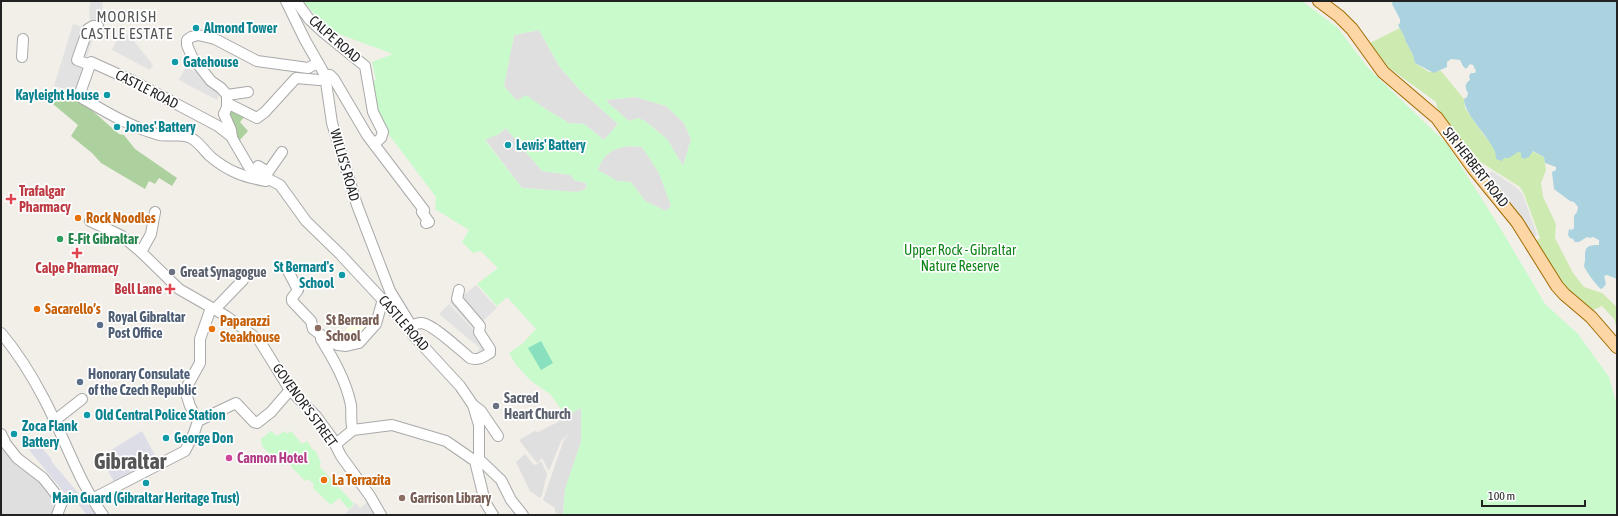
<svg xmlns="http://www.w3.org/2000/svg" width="1618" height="516" font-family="'Asap Condensed',sans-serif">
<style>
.residential{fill:#e0dfdf}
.education{fill:#ffffe5}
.grass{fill:#cdebb0}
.forest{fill:#add19e}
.park{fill:#c8facc;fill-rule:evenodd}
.pitch{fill:#88e0be}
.parking{fill:#e2e2e2}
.plaza{fill:#dddde8}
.water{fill:#aad3df}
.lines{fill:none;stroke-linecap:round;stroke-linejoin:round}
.minor-casing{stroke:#a9a9a9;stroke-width:12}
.major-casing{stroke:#a06b00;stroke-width:14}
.minor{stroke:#fff;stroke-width:10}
.major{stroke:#fcd6a4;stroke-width:12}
.culture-dot{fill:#0f9aa8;stroke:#fff;stroke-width:1.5}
.health-dot{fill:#e0444e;stroke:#fff;stroke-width:1.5}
.food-dot{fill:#e8710a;stroke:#fff;stroke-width:1.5}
.leisure-dot{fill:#2e9e5b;stroke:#fff;stroke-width:1.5}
.worship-dot{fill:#6b7280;stroke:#fff;stroke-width:1.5}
.service-dot{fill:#5c6f8a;stroke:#fff;stroke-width:1.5}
.education-dot{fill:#8d6e63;stroke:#fff;stroke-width:1.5}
.hotel-dot{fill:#d1479c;stroke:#fff;stroke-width:1.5}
.labels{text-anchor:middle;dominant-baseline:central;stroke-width:3.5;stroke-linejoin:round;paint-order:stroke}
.culture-label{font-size:14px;font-weight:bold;fill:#0d838f;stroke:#fff;text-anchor:start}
.street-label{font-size:14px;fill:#222;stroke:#fff}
.health-label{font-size:14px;font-weight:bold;fill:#be3a42;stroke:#fff;text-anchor:start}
.food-label{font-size:14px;font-weight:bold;fill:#c56008;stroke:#fff;text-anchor:start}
.leisure-label{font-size:14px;font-weight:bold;fill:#27864d;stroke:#fff;text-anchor:start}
.park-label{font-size:14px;fill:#0c8416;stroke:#fff}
.worship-label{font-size:14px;font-weight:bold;fill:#5b616d;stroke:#fff;text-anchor:start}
.service-label{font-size:14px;font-weight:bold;fill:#4e5e75;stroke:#fff;text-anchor:start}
.education-label{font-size:14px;font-weight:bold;fill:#785e54;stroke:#fff;text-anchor:start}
.hotel-label{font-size:14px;font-weight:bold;fill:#b23c85;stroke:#fff;text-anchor:start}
.neighbourhood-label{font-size:15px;letter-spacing:1px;fill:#555;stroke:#fff}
.town-label{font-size:22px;font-weight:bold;fill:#555;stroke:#fff}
</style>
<rect width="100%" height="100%" fill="#f2efe9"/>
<g class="residential">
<polygon points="539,30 559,66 580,90 618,124 604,140 584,124 569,123 547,110 517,101 504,86 514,35"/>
<polygon points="636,97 666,106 684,123 691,139 683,166 667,139 645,121 638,118 629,121 609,104 606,100"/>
<polygon points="506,128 542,171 571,175 574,180 586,183 587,186 584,190 577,192 522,188 485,139 499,134"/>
<polygon points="629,146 642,147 659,173 671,206 666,211 645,201 631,182 617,181 598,170 602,158 616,148"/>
<polygon points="581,408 581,442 565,489 563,514 558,514 555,512 555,508 543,500 563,442 569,434 561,441 549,471 542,458 537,463 519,440 535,431 538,432 558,422 566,416"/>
<polygon points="1,442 31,471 59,503 54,515 1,515"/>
<polygon points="525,454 533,464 536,465 541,461 547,474 542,495 540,498 530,491 516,462"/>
</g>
<polygon class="education" points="354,316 368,329 356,341 340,342 337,339 353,323 350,319"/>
<polygon class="grass" points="1400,28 1405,38 1405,40 1413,55 1415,63 1429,72 1441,71 1464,99 1465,108 1483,134 1494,147 1497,155 1503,158 1518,152 1521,153 1532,151 1544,157 1546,170 1541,183 1543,197 1556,224 1555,238 1573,273 1584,287 1602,293 1617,307 1617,330 1614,319 1602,306 1591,311 1561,284 1536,241 1540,238 1524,194 1520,187 1471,156 1437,107 1436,102 1388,67 1370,43"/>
<g class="forest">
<polygon points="51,90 71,96 88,107 119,134 124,135 135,149 177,178 172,186 159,178 155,184 149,181 145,189 101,163 92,153 71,136 78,125 47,99"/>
<polygon points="234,109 245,116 240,122 248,131 239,141 228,114"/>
</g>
<g class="park">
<path d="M303,1L1303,2L1337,27L1368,68L1447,144L1502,231L1545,304L1578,334L1609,377L1617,406V515H563L565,489L581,442V408L566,416L550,394L531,381L516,365L509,353L522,344L536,329L507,297L497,306L477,284L498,268L481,251L473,253L462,242L469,230L435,209L436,197L387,132L376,111L370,82L376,80L372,62L393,54L336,33L325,26ZM539,30L559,66L580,90L618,124L604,140L584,124L569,123L547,110L526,95L517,101L504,86L514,35ZM636,97L666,106L684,123L691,139L683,166L667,139L645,121L638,118L629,121L609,104L606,100ZM506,128L542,171L571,175L574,180L586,183L587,187L584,190L577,192L522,188L485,140L499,134ZM629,146L642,147L659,173L671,206L666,211L645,201L631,182L617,181L598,170C604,153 612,149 629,146Z"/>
<polygon points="271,431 277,436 284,431 287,434 291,431 302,444 307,441 313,450 315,450 321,463 319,466 354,504 349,509 339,498 331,505 313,488 314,484 308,479 305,481 287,462 282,466 262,446 261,439"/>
</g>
<polygon class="pitch" points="541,341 553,363 541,370 528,348"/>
<g class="parking">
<polygon points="90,1 103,1 101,23 91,22 89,15"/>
<polygon points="73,24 95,31 76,92 54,86"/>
<polygon points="120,34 129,35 153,65 150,70 112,50"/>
<polygon points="186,67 202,75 205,83 220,91 217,100 179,80"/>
<polygon points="1492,171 1518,189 1523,195 1537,235 1532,239 1485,177"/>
<polygon points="476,285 497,308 474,329 450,303 461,293 464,295"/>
<polygon points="449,304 481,338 488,352 474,357 480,348 439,314"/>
<polygon points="369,501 378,515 344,515 356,503 360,508"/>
</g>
<g class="plaza">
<polygon points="142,431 158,461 115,483 100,457"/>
<polygon points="39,444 52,460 51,461 97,515 87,515 70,494 67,496 29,450"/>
</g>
<path class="water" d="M1393,1H1617V279L1607,275L1604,276L1606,284L1603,288L1601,289C1597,286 1585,270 1584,266C1584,264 1585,262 1585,260C1585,248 1585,245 1599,245V240L1593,237L1590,238L1587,237L1579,242H1575L1573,239L1570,238L1568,235L1569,229L1572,230L1574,228V216L1577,212L1578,207L1574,202L1570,201L1554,189L1552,172L1556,170V167L1545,163L1544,157L1533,151L1529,157L1524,159L1521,157V153L1518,152L1509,158H1504L1502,161L1496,159C1498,143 1465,119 1464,99L1467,97L1468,93C1465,88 1464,84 1470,80L1469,76L1471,73H1475L1476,71L1473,65L1470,64L1466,69L1463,66L1460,60L1451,59L1447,62V67L1434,73L1415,63L1413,55L1405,40V38L1398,25L1400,23V19L1392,4Z"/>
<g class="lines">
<g class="minor-casing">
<g id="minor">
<polyline points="286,1 305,40 325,75 332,123 357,205 390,291 409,322 413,335 460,386 473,405 479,425 479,459"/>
<polyline points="296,1 309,19 323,32 365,66 373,112 383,132 381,138 374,144"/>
<polyline points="22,57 23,39"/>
<path d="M90,65L80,93L82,98C106,112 129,126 156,134C166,138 178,133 189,137C199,141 203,150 211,157C229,172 244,177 266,181"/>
<polyline points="90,65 91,62 133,81 218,126 232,137"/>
<polyline points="90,65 77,60 88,29 93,26 98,26"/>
<polyline points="325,75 330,75 334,79 367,135 424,210 422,212 429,222 426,223"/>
<polyline points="227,95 248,92"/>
<polyline points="227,103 257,118 265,112 296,78 319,80 326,79"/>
<polyline points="224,114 231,130 232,138 249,167 257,173 280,185 306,221 340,254 405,324"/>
<polyline points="224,114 227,107 227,95 221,88 211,81 192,57 187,45 187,40 191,37 198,35 215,39 257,61 308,68 318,63"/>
<polyline points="258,166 268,172 282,152"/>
<polyline points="90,221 122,236 141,252 179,289 226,316 259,340 290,390 316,416 332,438 341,456 370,496 381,515"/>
<polyline points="141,252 151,234 155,212"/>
<path d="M287,269L298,290L292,298V301L311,321L313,329L321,335V339C334,360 346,381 351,405C352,413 350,422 353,430"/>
<polyline points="215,309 243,280"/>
<path d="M410,327C413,325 417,323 422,323C434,325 460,350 470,358C478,361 483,357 490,353V349L479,332L480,326L457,299L459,290"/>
<path d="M1,333C17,352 31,374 43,397C64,436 77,479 103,515"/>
<polyline points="321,335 327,338 332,343 338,345 346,346 359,343 376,324 383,299"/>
<polyline points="473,405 481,411 498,436"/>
<polyline points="54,421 82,399"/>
<polyline points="198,421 190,406 185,390 200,363 200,339 211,308"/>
<polyline points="198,421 236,403 254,422 257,423 271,412 290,390"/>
<polyline points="1,434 6,444 17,458 43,478 62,502 57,515"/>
<polyline points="337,447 337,443 353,430 392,425 446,441 475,461 485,502 493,515"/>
<polyline points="479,459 501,480 511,500 523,515"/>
<polyline points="92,499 185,451 194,433 198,421"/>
</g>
</g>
<g class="major-casing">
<polyline id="major" points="1319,1 1339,16 1352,29 1383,72 1437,118 1473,168 1517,222 1557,286 1564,294 1591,317 1617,347"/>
</g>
<use href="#minor" class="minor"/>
<use href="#major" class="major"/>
</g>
<g class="culture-dot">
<circle cx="196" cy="28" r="4"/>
<circle cx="175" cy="62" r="4"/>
<circle cx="107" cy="95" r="4"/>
<circle cx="117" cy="127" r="4"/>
<circle cx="508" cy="145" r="4"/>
<circle cx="342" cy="275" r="4"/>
<circle cx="87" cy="415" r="4"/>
<circle cx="14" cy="434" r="4"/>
<circle cx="166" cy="438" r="4"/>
<circle cx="146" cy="483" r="4"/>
</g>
<g class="health-dot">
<path d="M9 193h4v4h4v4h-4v4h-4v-4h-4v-4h4z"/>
<path d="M75 247h4v4h4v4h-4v4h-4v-4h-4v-4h4z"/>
<path d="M168 283h4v4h4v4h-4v4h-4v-4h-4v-4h4z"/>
</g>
<g class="food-dot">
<circle cx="78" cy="218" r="4"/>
<circle cx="37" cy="309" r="4"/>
<circle cx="212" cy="329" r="4"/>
<circle cx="324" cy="480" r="4"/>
</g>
<circle class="leisure-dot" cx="60" cy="239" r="4"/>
<g class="worship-dot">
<circle cx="172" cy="272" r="4"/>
<circle cx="496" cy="406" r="4"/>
</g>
<g class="service-dot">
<circle cx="100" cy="325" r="4"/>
<circle cx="80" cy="382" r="4"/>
</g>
<g class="education-dot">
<circle cx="318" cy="328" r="4"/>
<circle cx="402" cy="498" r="4"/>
</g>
<circle class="hotel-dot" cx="229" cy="458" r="4"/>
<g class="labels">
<g class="culture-label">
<text x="204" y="28">Almond Tower</text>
<text x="183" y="62">Gatehouse</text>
<text x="99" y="95" text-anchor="end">Kayleight House</text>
<text x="125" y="127">Jones' Battery</text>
<text x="516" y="145">Lewis' Battery</text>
<text x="334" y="267" text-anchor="end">St Bernard's<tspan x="334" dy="16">School</tspan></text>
<text x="95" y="415">Old Central Police Station</text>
<text x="22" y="426">Zoca Flank<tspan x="22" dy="16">Battery</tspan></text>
<text x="174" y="438">George Don</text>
<text x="146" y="498" text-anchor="middle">Main Guard (Gibraltar Heritage Trust)</text>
</g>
<g class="street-label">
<text transform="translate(335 39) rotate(41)">CALPE ROAD</text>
<text transform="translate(147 89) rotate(27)">CASTLE ROAD</text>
<text transform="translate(345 165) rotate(74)">WILLIS’S ROAD</text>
<text transform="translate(1476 167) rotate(52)">SIR HERBERT ROAD</text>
<text transform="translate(404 323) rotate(49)">CASTLE ROAD</text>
<text transform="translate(305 405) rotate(54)">GOVENOR'S STREET</text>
</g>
<g class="health-label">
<text x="19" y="191">Trafalgar<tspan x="19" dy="16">Pharmacy</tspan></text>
<text x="77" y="268" text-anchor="middle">Calpe Pharmacy</text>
<text x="162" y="289" text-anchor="end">Bell Lane</text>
</g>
<g class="food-label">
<text x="86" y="218">Rock Noodles</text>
<text x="45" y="309">Sacarello’s</text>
<text x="220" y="321">Paparazzi<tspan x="220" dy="16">Steakhouse</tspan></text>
<text x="332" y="480">La Terrazita</text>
</g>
<g class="leisure-label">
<text x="68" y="239">E-Fit Gibraltar</text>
</g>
<g class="park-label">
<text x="960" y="250">Upper Rock - Gibraltar<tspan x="960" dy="16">Nature Reserve</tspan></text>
</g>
<g class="worship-label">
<text x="180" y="272">Great Synagogue</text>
<text x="504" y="398">Sacred<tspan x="504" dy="16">Heart Church</tspan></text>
</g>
<g class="service-label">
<text x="108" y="317">Royal Gibraltar<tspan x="108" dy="16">Post Office</tspan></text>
<text x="88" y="374">Honorary Consulate<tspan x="88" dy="16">of the Czech Republic</tspan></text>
</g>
<g class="education-label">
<text x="326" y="320">St Bernard<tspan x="326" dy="16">School</tspan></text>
<text x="410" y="498">Garrison Library</text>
</g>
<g class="hotel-label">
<text x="237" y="458">Cannon Hotel</text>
</g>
<g class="neighbourhood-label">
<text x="127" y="16">MOORISH<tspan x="127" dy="17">CASTLE ESTATE</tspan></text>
</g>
<g class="town-label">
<text x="130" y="461">Gibraltar</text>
</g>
</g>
<rect width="1618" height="516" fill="none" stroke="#222222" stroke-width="4"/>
<path d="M1482 500v6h103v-6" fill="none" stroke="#222222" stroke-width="2"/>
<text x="1488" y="500" font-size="12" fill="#222222" stroke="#ffffff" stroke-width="3" paint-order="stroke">100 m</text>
</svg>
